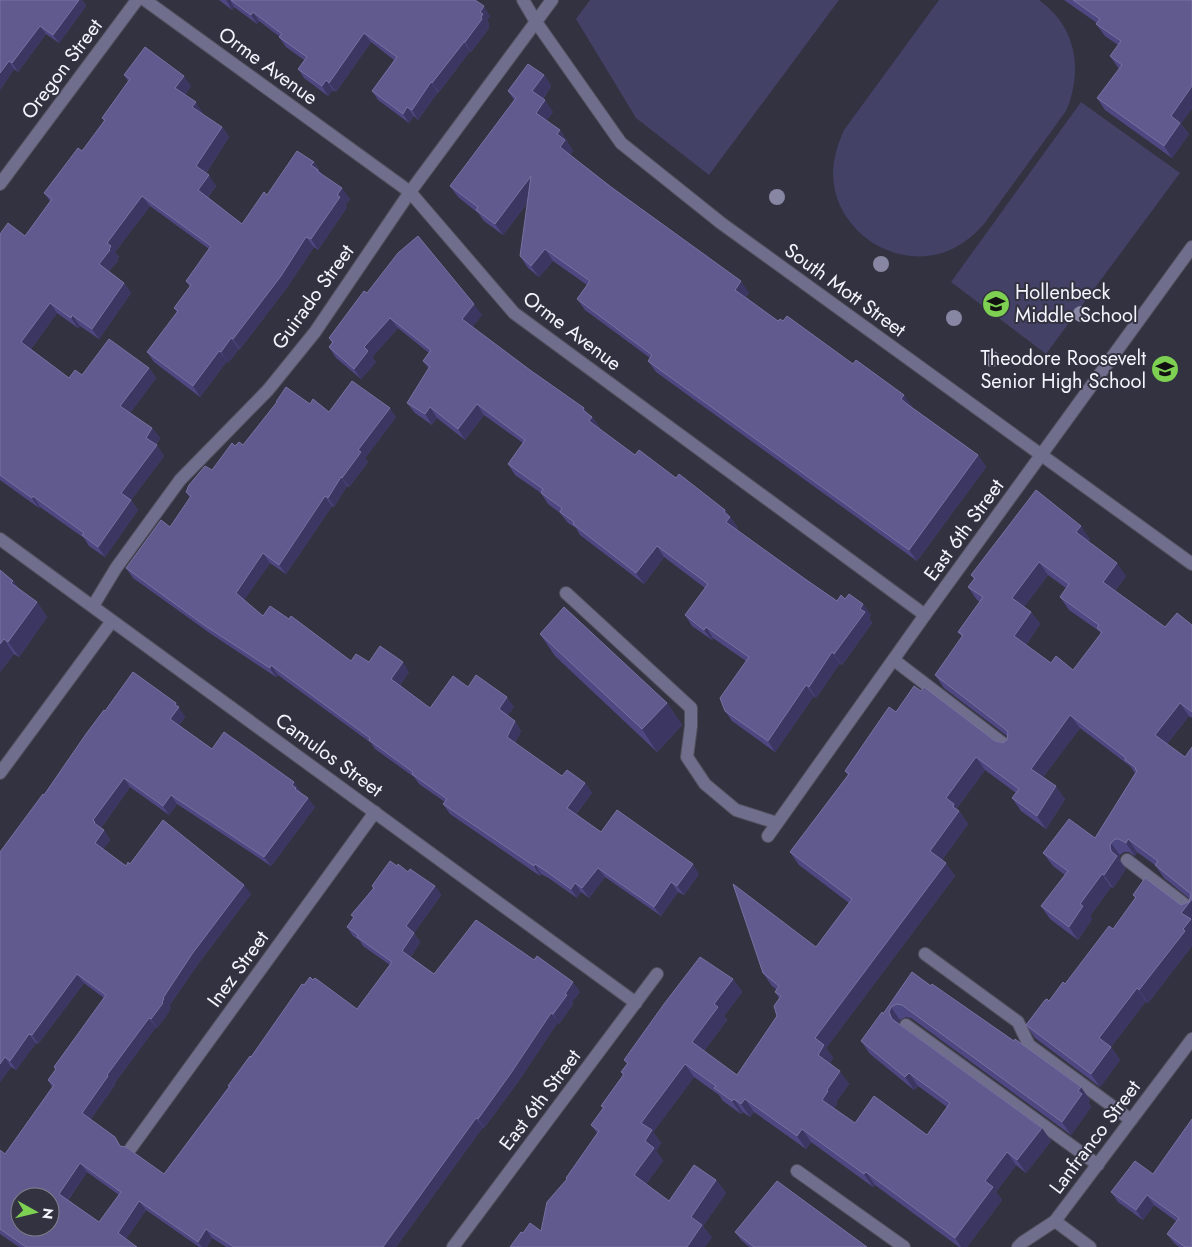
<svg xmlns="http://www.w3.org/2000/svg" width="1192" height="1247" font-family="Jost,sans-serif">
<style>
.garden{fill:#434166}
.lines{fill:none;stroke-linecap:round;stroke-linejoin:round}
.minor-casing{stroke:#51515e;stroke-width:14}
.minor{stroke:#6f6e8c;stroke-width:12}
.tree{fill:#8887a3}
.wall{fill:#4e4882;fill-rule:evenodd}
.shaded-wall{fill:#3c3762}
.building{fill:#605a8f;stroke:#7772a1;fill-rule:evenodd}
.labels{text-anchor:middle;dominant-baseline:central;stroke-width:4;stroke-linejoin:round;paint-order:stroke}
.street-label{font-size:20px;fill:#f4f4fd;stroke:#323240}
.poi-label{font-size:20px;fill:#f4f4fd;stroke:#323240;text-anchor:start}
</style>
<rect width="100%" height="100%" fill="#323240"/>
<g class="garden">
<polygon points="590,0 839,0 709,175 636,118 576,19"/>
<path d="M939,0H1039C1077,27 1083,71 1066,111L984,224C976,233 968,240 958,246C904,277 834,235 833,174C833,158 838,144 844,130Z"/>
<polygon points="1081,102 1180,173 1046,354 951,282"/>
</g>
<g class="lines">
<g class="minor-casing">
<g id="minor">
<polyline points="145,0 410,192 514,313 925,615"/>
<polyline points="523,0 536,22 621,143 721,223 1192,564"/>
<polyline points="0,184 137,0"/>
<polyline points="0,539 636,1003"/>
<polyline points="566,593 691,708 691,726 687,757 705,784 736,810 777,823"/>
<polyline points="93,606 116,568 180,480 268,390 315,332 410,192 552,0"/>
<polyline points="894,660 1009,748"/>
<polyline points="0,773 112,621"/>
<polyline points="768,836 925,615 1192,247"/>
<polyline points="1127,860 1192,910"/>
<polyline points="925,954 1018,1022 1029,1045 1131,1120"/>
<polyline points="906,1025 1098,1165"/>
<polyline points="131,1148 375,812"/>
<polyline points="797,1171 904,1247"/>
<polyline points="1055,1221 1090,1247"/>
<polyline points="453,1247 657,974"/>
<polyline points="1018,1247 1023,1242 1055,1221 1192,1039"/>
</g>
</g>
<use href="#minor" class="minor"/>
</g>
<g class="tree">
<circle cx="777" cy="197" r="8"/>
<circle cx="881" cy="264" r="8"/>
<circle cx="1081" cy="314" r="8"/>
<circle cx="954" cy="318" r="8"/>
<circle cx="992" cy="359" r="8"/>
</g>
<g class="wall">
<polygon points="0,0 82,0 86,6 59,43 46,34 18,72 14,69 0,90"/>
<polygon points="219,0 475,0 490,16 487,20 489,24 488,26 489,28 471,52 470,51 439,92 438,92 418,120 414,116 409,123 378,100 372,91 394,60 371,42 336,92 333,90 328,96 304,78 298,69 304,60 286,47 279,37 280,37 259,21 257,24 234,7 232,10"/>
<polygon points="1064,0 1192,0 1181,124 1189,134 1172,158 1105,110 1097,98 1119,69 1110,56 1118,45 1105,36 1096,24 1097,23"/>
<polygon points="124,75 191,86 185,95 203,113 202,114 222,127 229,137 206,173 216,186 208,197 242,224 267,195 314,162 321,173 320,173 350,199 345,205 347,207 318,250 314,247 288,286 240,349 239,349 228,363 227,361 200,397 154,362 147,352 177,312 174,308 190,287 186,281 209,249 150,206 115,252 119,257 117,259 118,261 109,271 124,283 131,293 99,339 80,326 78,328 57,313 31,349 69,378 82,375 149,368 156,378 130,413 152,428 160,438 156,445 164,456 131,500 138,510 105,557 89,546 84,538 40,507 39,508 0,480 0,234 25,236 50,201 44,193 82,151 104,121 102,118 128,81"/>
<polygon points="544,75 551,86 543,99 553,112 546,121 560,130 573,151 570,155 749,293 746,297 778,321 912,406 911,407 978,455 986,467 917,561 656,372 648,361 650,358 585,310 577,299 587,285 553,261 539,277 528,268 520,256 528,202 503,235 484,221 478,213 458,197 450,186 514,100 508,91"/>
<polygon points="367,293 482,315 472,327 592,417 600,428 599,429 635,455 676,478 725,510 738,528 736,530 837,601 871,615 869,618 872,623 842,665 840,663 816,698 814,696 775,752 732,721 725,711 746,661 713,638 712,640 692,626 685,615 705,588 664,557 644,584 580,535 576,528 568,523 560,513 548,504 541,493 515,475 508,464 523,443 484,415 465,440 437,418 432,425 415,413 407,403 429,369 423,361 429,353 398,328 372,357 376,362 361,379 336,358 329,347 332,343 329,338"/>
<polygon points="310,404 329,412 396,417 365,458 368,462 349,487 347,486 334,507 332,506 286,574 270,563 244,600 263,616 289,619 351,661 369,662 409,672 400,685 430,708 468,687 514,707 507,716 515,721 521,731 515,743 562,776 585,783 592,793 576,814 601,832 699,874 684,895 678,892 661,916 605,877 589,898 581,892 577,898 550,879 541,874 540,876 450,814 443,804 445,802 419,784 414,777 375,749 371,743 278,675 276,677 211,634 133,578 126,568 170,527 190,498 186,492 212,470 235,446 243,445"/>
<path d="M1090,539L1088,541L1126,576L1115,591L1165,627L1192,625V718L1189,716L1167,744L1185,757L1192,747V946L1148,1003L1146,1001L1111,1047L1120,1060L1100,1087L1035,1038L1026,1025L1065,984L1113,929L1136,898L1133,895L1181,905L1189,902L1190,899L1164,878L1155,865L1137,852L1135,856L1129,852H1124L1120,855L1119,859L1126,869L1113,888L1111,887L1090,916L1092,919L1078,940L1050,919L1041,906L1065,875L1053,866L1043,853L1095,838L1135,773L1130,766L1080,728L1043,777L1065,799L1046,829L1021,811L1012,798L1016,793L985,770L957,808L968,824L942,860L955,876L826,1048L833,1058L830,1063L849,1084L836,1102L837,1104L834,1108L855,1123L927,1135L947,1107L918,1086L914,1090L870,1054L861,1041L883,1014L912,972L1090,1100L1088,1102L1091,1107L1071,1135L911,1018L906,1017L900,1020L898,1023L1042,1128L1051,1141L1026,1173L1016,1165L996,1192L1002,1200L967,1247H959L875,1185L873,1187L811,1142L806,1149L754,1112L750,1117L743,1112L741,1114L723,1101L719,1095L694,1077L653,1132L661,1143L656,1151L663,1161L646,1184L669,1201L716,1180L726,1193L703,1226L712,1238L523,1233L541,1231L567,1179L566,1178L597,1133L591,1125L603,1108L601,1106L623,1075L621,1072L627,1064L624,1060L733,979L742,992L724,1016L727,1020L704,1051L737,1075L777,1016L779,998L775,992L776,989L772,986L763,973L816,947L849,903L799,865L790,852L848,775L845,771L896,712L995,741L1003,743L1007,740V736L944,688L935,675L962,637L958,632L980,602L977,600L968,587L974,579L971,575ZM1048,575L1066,588L1060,597L1069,610L1099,631L1101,634L1073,670L1051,663L1026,645L1040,624L1031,612L1024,607Z"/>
<polygon points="0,570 13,581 19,589 37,602 47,617 19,657 14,654 0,672"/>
<polygon points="540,634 667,703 682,725 657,752 555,656"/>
<path d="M105,711L183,712L182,713L185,717L179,725L212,749L301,792H300L315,807L271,866L177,804L169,815L130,787L101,828L104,830L110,840L103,849L126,866L130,864L251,894L198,964L169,1006L171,1008L168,1011L169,1012L157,1028L156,1027L114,1084L115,1085L90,1120L121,1146L164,1174L304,985L357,1009L390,965L363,946L360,941L353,936L347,927L354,918L351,915L373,888L372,886L397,866L435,886L441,895L414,933L420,942L411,957L434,974L580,992L572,1002L573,1004L559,1024L558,1022L518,1082L484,1128L483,1127L396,1247H226L212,1238L207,1247H199L146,1210L126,1239L137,1247H19L0,1234V1150L5,1154L52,1087L48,1080L56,1070L54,1067L104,998L84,983L38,1044L36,1043L16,1070L11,1067L0,1082V852L44,795ZM87,1172L119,1195L99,1222L68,1200Z"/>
<polygon points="1192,1119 1192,1247 1179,1247 1174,1243 1167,1234 1176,1221 1154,1205 1143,1220 1118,1202 1111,1192 1153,1174"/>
<polygon points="735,1232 867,1247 749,1247 741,1240"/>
</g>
<g class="shaded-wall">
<polygon points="79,0 82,0 86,6 59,43 53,35"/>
<polygon points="226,0 230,0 234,7 232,10"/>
<polygon points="484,6 490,16 487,20 489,24 488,26 489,28 471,52 465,42 481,17 480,12"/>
<polygon points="253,12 259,21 257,24 251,15"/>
<polygon points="40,26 46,34 18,72 12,63"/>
<polygon points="364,33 371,42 336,92 329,83"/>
<polygon points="464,42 470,51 439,92 432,83"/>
<polygon points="9,61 14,69 0,90 0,73"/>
<polygon points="544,75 551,86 540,102 532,91"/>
<polygon points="184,76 191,86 183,98 175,88"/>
<polygon points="326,80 333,90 328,96 322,86"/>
<polygon points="431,82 438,92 418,120 412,110"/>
<polygon points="1192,86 1192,109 1181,124 1189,134 1172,158 1164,146 1171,116"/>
<polygon points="545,100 553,112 544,124 536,113"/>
<polygon points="196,102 203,113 200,117 192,107"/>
<polygon points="407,107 414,116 409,123 403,114"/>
<polygon points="222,127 229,137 203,177 196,166"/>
<polygon points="560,130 573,151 568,158 560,147 557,134"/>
<polygon points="314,162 321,173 320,173 318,170 311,165"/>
<polygon points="209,175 216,186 205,200 198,190"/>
<polygon points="531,176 539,187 503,235 495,224"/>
<polygon points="342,188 350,199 345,205 347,207 318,250 311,239"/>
<polygon points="142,196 150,206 115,252 119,257 117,259 118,261 106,274 99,264 107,243"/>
<polygon points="306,237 314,247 288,286 240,349 233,339"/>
<polygon points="545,249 553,261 539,277 531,266"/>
<polygon points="741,281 749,293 743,301 735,290"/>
<polygon points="124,283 131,293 99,339 92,329"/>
<polygon points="50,303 57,313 29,352 21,342"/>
<polygon points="474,304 482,315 470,330 462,319"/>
<polygon points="72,315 80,326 78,328 71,318"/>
<polygon points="390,318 398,328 372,357 376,362 361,379 354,369 364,347"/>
<polygon points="231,338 239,349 228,363 221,352"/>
<polygon points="219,351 227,361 200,397 193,386"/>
<polygon points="149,368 156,378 128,416 120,406"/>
<polygon points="904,395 912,406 909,410 901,399"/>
<polygon points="477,404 484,415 465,440 458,429"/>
<polygon points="430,407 437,418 432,425 425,414"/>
<polygon points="390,408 396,417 365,458 368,462 349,487 342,478 358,450"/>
<polygon points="584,408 591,418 592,417 600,428 596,432 589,421 583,410"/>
<polygon points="152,428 160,438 153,448 146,438"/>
<polygon points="157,445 164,456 131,500 138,510 105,557 98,547 121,493"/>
<polygon points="978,455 986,467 917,561 909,550"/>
<polygon points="341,477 347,486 334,507 328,498"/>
<polygon points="33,496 40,507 39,508 32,498"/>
<polygon points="325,496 332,506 286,574 279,565"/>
<polygon points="725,510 738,528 734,533 726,522 724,512"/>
<polygon points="1081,526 1090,539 1085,545 1076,532"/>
<polygon points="657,546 664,557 644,584 636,573"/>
<polygon points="263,553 270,563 243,602 236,593"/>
<polygon points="1039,562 1048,575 1021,611 1012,598"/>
<polygon points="1117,563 1126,576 1112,595 1103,582"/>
<polygon points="13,581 23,595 11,583"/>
<polygon points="37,602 47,617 19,657 8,642"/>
<polygon points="863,604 871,615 869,618 872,623 842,665 834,654"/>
<polygon points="1031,612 1040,624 1023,649 1014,636"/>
<polygon points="706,627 713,638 712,640 704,630"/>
<polygon points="4,639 14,654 0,672 0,644"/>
<polygon points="832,652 840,663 816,698 809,687"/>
<polygon points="403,662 409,672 398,688 391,679"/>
<polygon points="271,665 278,675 276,677 270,668"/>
<polygon points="806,685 814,696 775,752 768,741"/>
<polygon points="507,697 514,707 505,719 499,709"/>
<polygon points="176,703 185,717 177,728 170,719 175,705"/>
<polygon points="667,703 682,725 657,752 642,729"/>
<polygon points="1180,703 1189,716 1164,748 1155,735"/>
<polygon points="1070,715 1080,728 1040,781 1031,769"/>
<polygon points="515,721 521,731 513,746 507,737"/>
<polygon points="976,757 985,770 957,808 968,824 939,864 930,851 946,798"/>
<polygon points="124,778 130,787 100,829 101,833 93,820"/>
<polygon points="294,782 301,792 300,793 303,797 292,785"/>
<polygon points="585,783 592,793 573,817 567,808"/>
<polygon points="1056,786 1065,799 1046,829 1037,816"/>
<polygon points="171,795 177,804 169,815 163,806"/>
<polygon points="308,798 315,807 271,866 264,857"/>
<polygon points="104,830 110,840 101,852 95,843"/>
<polygon points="1128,839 1137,852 1135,856 1126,843"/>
<polygon points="1111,843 1120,855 1119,860 1126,869 1113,888 1104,875 1111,851 1110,846"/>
<polygon points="946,863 955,876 826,1048 833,1058 827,1068 818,1055 815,1038"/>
<polygon points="535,864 541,874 540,876 534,866"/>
<polygon points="693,864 699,874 684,895 677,886"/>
<polygon points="598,868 605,877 589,898 582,888"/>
<polygon points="1102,874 1111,887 1090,916 1092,919 1078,940 1069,927 1080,904"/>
<polygon points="671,882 678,892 661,916 654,907"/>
<polygon points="575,883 581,892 577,898 571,889"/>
<polygon points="244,885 251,894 198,964 169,1006 171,1008 168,1011 169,1012 157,1028 151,1019 162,1002 163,998 192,954"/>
<polygon points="435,886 441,895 414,933 420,942 409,960 402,951 406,926"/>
<polygon points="1192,899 1192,946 1148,1003 1139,990 1183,929 1181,913"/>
<polygon points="77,974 84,983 38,1044 32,1035"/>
<polygon points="733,979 742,992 724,1016 727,1020 701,1055 692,1042 714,1004"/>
<polygon points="573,982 580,992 572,1002 573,1004 559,1024 553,1014 565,994"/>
<polygon points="1137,988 1146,1001 1111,1047 1120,1060 1100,1087 1091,1074 1099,1038"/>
<polygon points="891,1007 900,1020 898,1025 892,1019 889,1012"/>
<polygon points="551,1013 558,1022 518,1082 484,1128 478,1119"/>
<polygon points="149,1018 156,1027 114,1084 115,1085 88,1123 82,1113 107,1075"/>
<polygon points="29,1034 36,1043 16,1070 10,1061"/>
<polygon points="5,1057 11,1067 0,1082 0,1064"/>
<polygon points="685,1064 694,1077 653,1132 661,1143 656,1151 663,1161 643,1188 634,1175 645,1141 641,1123"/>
<polygon points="840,1071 849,1084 836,1102 837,1104 831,1113 822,1100 827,1090"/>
<polygon points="909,1073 918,1086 914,1090 905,1077"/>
<polygon points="1081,1087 1090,1100 1088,1102 1091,1107 1071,1135 1062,1122 1078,1091"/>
<polygon points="734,1099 743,1112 741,1114 732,1101"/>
<polygon points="745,1099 754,1112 750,1117 741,1104"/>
<polygon points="476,1118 483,1127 396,1247 383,1247"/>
<polygon points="1042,1128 1051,1141 1026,1173 1017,1160"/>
<polygon points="802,1129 811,1142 806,1149 797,1136"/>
<polygon points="1007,1152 1016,1165 996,1192 1002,1200 967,1247 961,1247 955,1238 985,1181"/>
<polygon points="80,1163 87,1172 65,1203 59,1194"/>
<polygon points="866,1172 875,1185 873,1187 864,1174"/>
<polygon points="716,1180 726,1193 703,1226 712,1238 705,1247 687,1247 691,1217"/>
<polygon points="1147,1195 1154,1205 1143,1220 1136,1210"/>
<polygon points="139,1201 146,1210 124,1242 118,1233"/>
<polygon points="206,1229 212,1238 207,1247 202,1247 198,1242"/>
</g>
<g class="building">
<polygon points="0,0 79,0 53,35 40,26 12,63 9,61 0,73"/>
<polygon points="231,0 475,0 484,6 480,12 483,14 481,17 482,19 465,42 464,42 432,83 431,82 412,110 407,107 403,114 372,91 397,57 364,33 329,83 326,80 322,86 298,69 307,57 279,37 282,34 253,12 251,15"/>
<polygon points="1073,0 1192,0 1192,86 1171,116 1180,123 1164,146 1097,98 1122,65 1110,56 1121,41 1096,24 1100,19"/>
<polygon points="145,47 184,76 175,88 196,102 192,107 222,127 196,166 209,175 198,190 242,224 264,192 267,195 297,151 314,162 311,165 318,170 317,171 342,188 337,195 340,197 311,239 306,237 281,276 233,339 231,338 221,352 219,351 193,386 147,352 178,311 174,308 191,285 186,281 211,246 142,196 107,243 111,246 109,249 110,250 99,264 124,283 92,329 72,315 71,318 50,303 21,342 69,378 75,370 82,375 109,339 149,368 120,406 152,428 146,438 157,445 121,493 131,500 98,547 82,535 84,533 33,496 32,498 0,475 0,234 8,223 25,236 52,199 44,193 78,148 82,151 105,120 102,118 130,79 124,75"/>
<polygon points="528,64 544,75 532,91 545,100 536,113 560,130 557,134 565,140 560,147 611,187 741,281 735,290 778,321 780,319 783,321 787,316 853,364 856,360 904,395 901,399 907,404 978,455 909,550 648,361 652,355 577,299 590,281 545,249 531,266 520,256 531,176 495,224 476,210 478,207 450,186 516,98 508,91"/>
<polygon points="418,236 474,304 462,319 530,370 584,408 583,410 592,417 589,421 635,455 639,450 676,478 679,474 725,510 724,512 730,517 726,522 805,579 837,601 841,595 845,599 849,594 863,604 860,609 865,612 834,654 832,652 809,687 806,685 768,741 725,711 720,698 749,657 706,627 704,630 685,615 708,584 657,546 636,573 573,524 574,522 560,512 562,508 541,493 543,489 508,464 525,440 477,404 458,429 430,407 425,414 407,403 430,366 423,361 431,350 390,318 364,347 368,351 354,369 329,347 333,342 329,338 364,291 367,293 398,253"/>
<polygon points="352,381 390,408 358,450 361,452 342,478 341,477 328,498 325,496 279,565 263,553 236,593 263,616 270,606 289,619 291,616 351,661 356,654 369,662 380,646 403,662 391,679 430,708 453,676 468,687 476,675 507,697 499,709 515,721 507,737 562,776 567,770 585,783 567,808 601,832 617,810 693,864 677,886 671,882 654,907 598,868 582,888 575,883 571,889 543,869 535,864 534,866 443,804 447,799 412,774 413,772 369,740 370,738 271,665 270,668 204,625 126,568 161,520 170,527 191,496 186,492 189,485 205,466 212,470 232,443 235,446 239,442 243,445 277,402 276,402 286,387 310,404 313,399 329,412"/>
<path d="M1036,490L1081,526L1076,532L1117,563L1103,582L1165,627L1177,613L1192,625V712L1180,703L1155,735L1185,757L1192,747V899L1181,913L1191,919L1183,929L1185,931L1139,990L1137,988L1099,1038L1111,1047L1091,1074L1026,1025L1045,1000L1047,999L1049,1001L1063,982L1065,984L1109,926L1113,929L1136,897L1133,895L1145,878L1181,905L1189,902L1191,894L1155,865L1158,861L1128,839L1126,843L1119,839H1115L1111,843L1110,846L1111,851L1117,856L1104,875L1102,874L1080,904L1083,906L1069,927L1041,906L1068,871L1043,853L1069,819L1095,838L1137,771L1135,769L1136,768L1125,760L1126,758L1070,715L1031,769L1056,786L1037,816L1012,798L1019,789L976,757L946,798L954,804L953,807L959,811L930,851L946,863L815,1038L824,1045L818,1055L840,1071L827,1090L828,1091L822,1100L855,1123L874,1096L927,1135L950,1103L909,1073L905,1077L861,1041L882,1012L883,1014L912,972L931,986L932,984L1014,1041L1015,1039L1081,1087L1078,1091L1082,1094L1062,1122L902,1005L897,1004L891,1007L889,1012L892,1019L1042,1128L1017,1160L1007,1152L985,1181L993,1187L955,1238L866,1172L864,1174L802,1129L797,1136L745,1099L741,1104L734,1099L732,1101L714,1088L716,1086L685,1064L641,1123L652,1130L645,1141L654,1148L634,1175L669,1201L694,1165L716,1180L691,1217L702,1225L687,1247H510L521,1232L523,1233L530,1223L541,1231L547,1202L567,1179L566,1178L599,1131L591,1125L604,1107L601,1106L624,1074L621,1072L628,1063L624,1060L664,1004L700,957L733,979L714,1004L718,1007L692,1042L737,1075L777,1016L774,1006L781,996L775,992L779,986L763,973L733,884L816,947L852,899L790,852L849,774L845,771L889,707L896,712L914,686L921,691L924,687L995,741L1003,743L1007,740L1008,732L1005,729L935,675L963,635L958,632L983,597L968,587L975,578L971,575ZM1039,562L1069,584L1060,597L1099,625L1097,628L1102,632L1073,670L1056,656L1051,663L1014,636L1031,612L1012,598Z"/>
<polygon points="0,570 13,581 11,583 37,602 8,642 4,639 0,644"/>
<polygon points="564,607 667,703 642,729 540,634"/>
<path d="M133,672L176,703L175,705L179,707L170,719L212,749L224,732L294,782L292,785L296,788L295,789L308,798L264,857L171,795L163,806L124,778L93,820L95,822L94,823L104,830L95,843L126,866L128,862L130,864L163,820L244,885L192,954L163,998L164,999L162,1002L163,1003L151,1019L149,1018L107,1075L108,1076L82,1113L115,1137L120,1146L126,1147L164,1174L230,1086H228L250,1056L251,1057L302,984L304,985L310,977L313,980L315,978L357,1009L392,962L357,937L358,935L347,927L354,917L351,915L374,888L372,886L390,861L397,866L398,864L408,872L410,869L435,886L406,926L414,933L402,951L434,974L476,920L534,960L537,956L573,982L565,994L567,995L553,1014L551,1013L511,1073L478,1119L476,1118L383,1247H234L206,1229L198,1242L139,1201L118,1233L137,1247H26L0,1229V1150L5,1154L54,1085L48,1080L56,1069L54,1067L106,995L77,974L32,1035L29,1034L10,1061L5,1057L0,1064V852L43,794L44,795L86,734L104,710L105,711ZM80,1163L121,1192L99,1222L59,1194ZM20,1197H50V1227H20Z"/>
<polygon points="1192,1119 1192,1247 1185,1247 1167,1234 1179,1218 1147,1195 1136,1210 1111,1192 1135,1161 1153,1174"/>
<polygon points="777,1181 867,1247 754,1247 735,1232"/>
</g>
<defs>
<g id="school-disc" transform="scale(1.4375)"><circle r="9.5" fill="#7ed053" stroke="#323240"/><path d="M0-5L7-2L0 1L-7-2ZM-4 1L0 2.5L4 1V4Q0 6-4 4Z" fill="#111"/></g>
</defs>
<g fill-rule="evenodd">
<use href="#school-disc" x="996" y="304"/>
<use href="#school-disc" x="1165" y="369"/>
</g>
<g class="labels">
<g class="street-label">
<text transform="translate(268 66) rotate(36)">Orme Avenue</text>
<text transform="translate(62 69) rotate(-53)">Oregon Street</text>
<text transform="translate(845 290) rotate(36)">South Mott Street</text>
<text transform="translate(313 297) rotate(-54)">Guirado Street</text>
<text transform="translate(572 331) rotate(37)">Orme Avenue</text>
<text transform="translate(964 530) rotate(-54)">East 6th Street</text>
<text transform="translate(329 755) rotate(36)">Camulos Street</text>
<text transform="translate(238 969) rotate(-54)">Inez Street</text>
<text transform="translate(540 1100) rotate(-53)">East 6th Street</text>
<text transform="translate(1095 1137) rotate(-53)">Lanfranco Street</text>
</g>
<g class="poi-label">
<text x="1015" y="292">Hollenbeck<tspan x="1015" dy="23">Middle School</tspan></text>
<text x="1146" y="358" text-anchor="end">Theodore Roosevelt<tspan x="1146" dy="23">Senior High School</tspan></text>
</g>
</g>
<g transform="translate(35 1212) rotate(98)"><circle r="24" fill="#323240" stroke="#80808c"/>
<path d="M0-4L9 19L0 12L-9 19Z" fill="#7ed053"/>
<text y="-8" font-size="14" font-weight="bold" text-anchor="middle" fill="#f4f4fd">N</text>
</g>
</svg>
